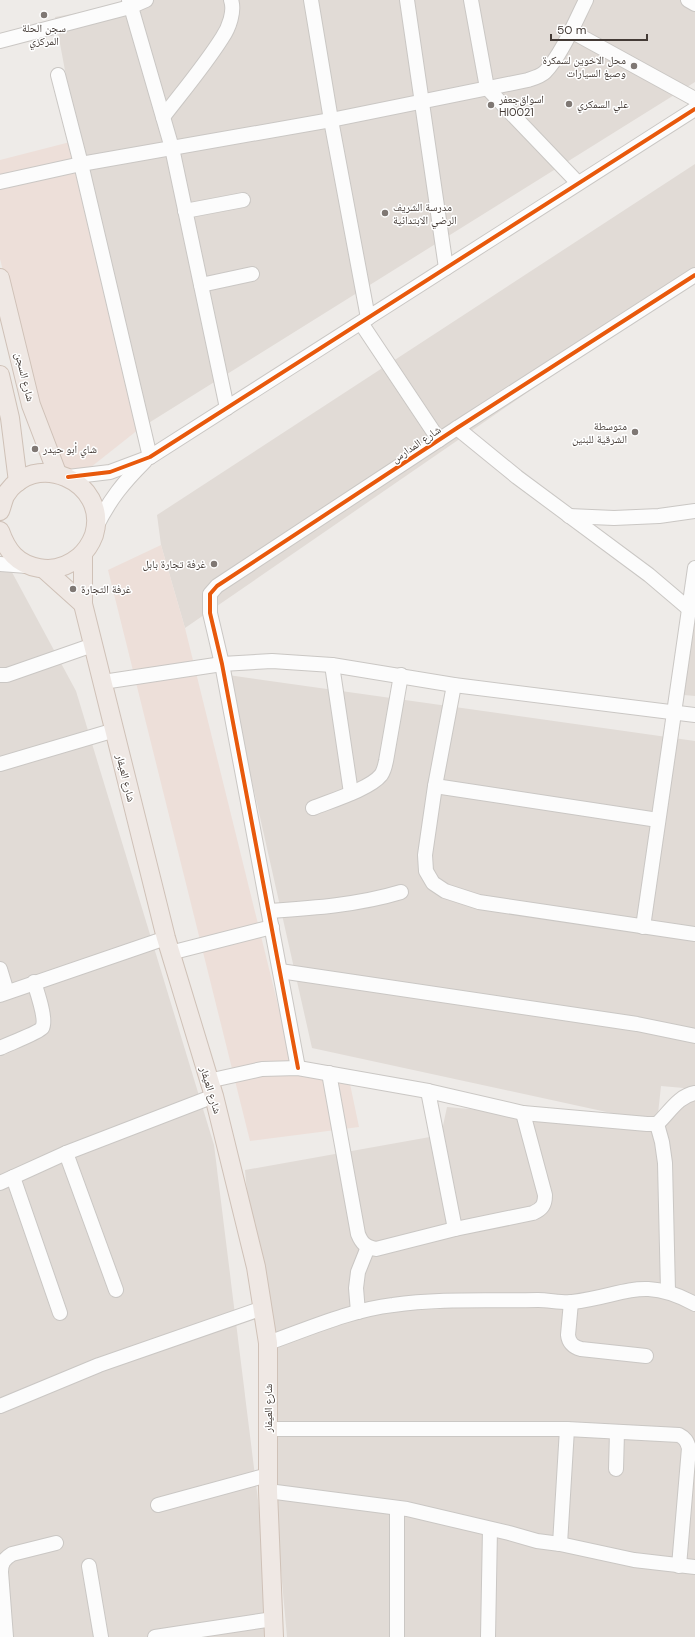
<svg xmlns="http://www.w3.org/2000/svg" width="695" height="1637" font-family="'DM Sans','Noto Naskh Arabic',sans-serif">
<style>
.residential{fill:#e1dbd6}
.commercial{fill:#eddfd9}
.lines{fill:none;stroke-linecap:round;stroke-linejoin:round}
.minor-casing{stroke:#cac7c4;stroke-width:16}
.major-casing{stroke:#cfc1b7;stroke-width:20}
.minor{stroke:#fcfcfc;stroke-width:14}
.major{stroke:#efe8e4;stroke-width:18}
.cycleway-casing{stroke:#fff;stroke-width:6}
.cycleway{stroke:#e8590c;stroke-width:4}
.poi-dot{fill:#7f7874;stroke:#fff;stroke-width:1.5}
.labels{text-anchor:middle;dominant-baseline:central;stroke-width:3;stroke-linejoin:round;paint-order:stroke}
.poi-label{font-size:11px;fill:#433a35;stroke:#fff;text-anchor:start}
.street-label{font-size:11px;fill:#433a35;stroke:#fff}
</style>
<rect width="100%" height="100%" fill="#eeebe8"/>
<g class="residential">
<polygon points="143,0 695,0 695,82 139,429 78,140 55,17 143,1"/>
<polygon points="695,164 695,277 185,628 161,545 157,515"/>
<polygon points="7,563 76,691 214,1145 268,1581 269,1637 0,1637 0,565"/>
<polygon points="695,608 695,696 684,695"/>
<polygon points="228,675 695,741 695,1089 661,1086 657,1123 312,1048"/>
<polygon points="675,1094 695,1096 695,1637 287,1637 245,1170 441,1135 447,1107 664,1126"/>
</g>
<g class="commercial">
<polygon points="78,140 139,429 91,467 57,475 0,259 0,160"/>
<polygon points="161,545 185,628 294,1070 350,1084 359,1127 250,1141 108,570"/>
</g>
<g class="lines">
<g class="minor-casing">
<g id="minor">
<polyline points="129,0 172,148 227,408"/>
<polyline points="311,0 331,120 368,318"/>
<polyline points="407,0 446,268"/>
<polyline points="471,0 487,88 578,183"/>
<polyline points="688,0 695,4"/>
<polyline points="571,31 695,99"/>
<polyline points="0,41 130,7 146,0"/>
<polyline points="58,75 81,164 150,457"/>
<path d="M163,117C183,91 205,65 222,38C229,28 235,11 231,0"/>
<path d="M0,182L81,164L331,120L528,80C534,78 541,76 545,72C561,56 576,20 586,0"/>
<polyline points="185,211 243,200"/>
<polyline points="201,285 252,274"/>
<polyline points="361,323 439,440"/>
<polyline points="457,428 517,477 649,575 689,609"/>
<polyline points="68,477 110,472 150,457 695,109"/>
<polyline points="569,516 614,518 659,516 695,511"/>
<path d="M96,527C110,499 123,483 145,461"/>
<polyline points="0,564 27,566"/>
<polyline points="332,665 351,793"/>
<polyline points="0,675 7,675 93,645"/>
<polyline points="103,682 222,664 272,661 332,665 454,685 695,715"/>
<polyline points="454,685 435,786 425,855 426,871 433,883 445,891 479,902 695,934"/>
<polyline points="0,764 115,730"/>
<polyline points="435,786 658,820"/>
<path d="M313,808C330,801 370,789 381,775C384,771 385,766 386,761L401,675"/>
<path d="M269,911C313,908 358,905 401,892"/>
<polyline points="643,927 695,568"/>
<polyline points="170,953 272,927"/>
<polyline points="0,969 7,992"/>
<polyline points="280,971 637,1024 695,1036"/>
<polyline points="0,995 166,938"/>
<path d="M0,1048C8,1044 38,1033 42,1028C47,1020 37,992 34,982"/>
<polyline points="298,1068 222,664 210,613 210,594 217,586 457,428 695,275"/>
<path d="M329,1073L358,1234C362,1244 366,1247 376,1249L455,1229L533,1213C542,1209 545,1205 545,1195L523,1113"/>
<path d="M208,1081L262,1069L298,1068L428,1091L523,1113L647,1124H657C669,1113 678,1096 695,1093"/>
<polyline points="428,1091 455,1229"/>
<polyline points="657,1124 662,1142 665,1163 668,1291"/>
<polyline points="66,1153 116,1290"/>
<polyline points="13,1177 60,1313"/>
<polyline points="0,1183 66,1153 214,1096"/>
<path d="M571,1302L568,1335C569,1344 574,1347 581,1349L646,1356"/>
<polyline points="358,1312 356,1288 358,1272 368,1247"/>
<path d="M268,1343C308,1329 350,1310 393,1305C440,1298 490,1301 538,1300C549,1300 561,1303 572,1302C625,1296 641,1275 695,1304"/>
<polyline points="0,1406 99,1365 263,1308"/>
<path d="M268,1429H567L679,1435C685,1438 687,1441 689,1448L679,1566"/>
<polyline points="616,1469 617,1432"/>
<polyline points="268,1491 407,1509 509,1533 537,1541 560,1544 634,1560 695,1567"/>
<polyline points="158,1505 268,1475"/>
<polyline points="560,1544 567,1429"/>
<polyline points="89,1566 101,1637"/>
<path d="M6,1637L1,1572C1,1563 4,1559 12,1554L56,1543"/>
<polyline points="155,1637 273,1619"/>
<polyline points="397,1637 397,1508"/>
<polyline points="488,1637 490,1529"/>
</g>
</g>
<g class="major-casing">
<g id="major">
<polyline points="0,278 31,405 57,473"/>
<polyline points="0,375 10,418 18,482"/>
<path d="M0,511C2,506 3,501 5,496C33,448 110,481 94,535C91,543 86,551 79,557C68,566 54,571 39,568C17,564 7,551 0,531"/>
<polyline points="83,554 83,604 166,938 214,1096 256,1267 268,1343 268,1491 274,1637"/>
<polyline points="44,569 83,604"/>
</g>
</g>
<use href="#minor" class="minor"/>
<use href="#major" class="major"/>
<g class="cycleway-casing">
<g id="cycleway">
<polyline points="68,477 110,472 150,457 695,109"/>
<polyline points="298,1068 222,664 210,613 210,594 217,586 457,428 695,275"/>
</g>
</g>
<use href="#cycleway" class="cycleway"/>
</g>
<g class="poi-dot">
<circle cx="44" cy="15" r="4"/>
<circle cx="634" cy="66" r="4"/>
<circle cx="569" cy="104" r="4"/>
<circle cx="491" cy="105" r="4"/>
<circle cx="385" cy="213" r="4"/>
<circle cx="635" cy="432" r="4"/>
<circle cx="35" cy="449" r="4"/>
<circle cx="214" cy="564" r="4"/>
<circle cx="73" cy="589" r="4"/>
</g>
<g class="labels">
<g class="poi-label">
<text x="44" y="28" text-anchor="middle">سجن الحلة<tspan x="44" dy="13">المركزي</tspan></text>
<text x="626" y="60" text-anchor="end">محل الاخوين لسمكرة<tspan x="626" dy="13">وصبغ السيارات</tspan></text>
<text x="499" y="99">اسواق‌جعفر<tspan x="499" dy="13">Hl0021</tspan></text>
<text x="577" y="104">علي السمكري</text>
<text x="393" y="207">مدرسة الشريف<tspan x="393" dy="13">الرضي الابتدائية</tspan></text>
<text x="627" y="426" text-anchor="end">متوسطة<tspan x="627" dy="13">الشرقية للبنين</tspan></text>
<text x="43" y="449">شاي أبو حيدر</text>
<text x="206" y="564" text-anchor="end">غرفة تجارة بابل</text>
<text x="81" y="589">غرفة التجارة</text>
</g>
<g class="street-label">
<text transform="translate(25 377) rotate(76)">شارع السجن</text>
<text transform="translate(416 444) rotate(-34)">شارع المدارس</text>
<text transform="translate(126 778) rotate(76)">شارع العيفار</text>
<text transform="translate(211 1090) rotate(73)">شارع العيفار</text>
<text transform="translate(268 1408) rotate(-90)">شارع العيفار</text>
</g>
</g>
<path d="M551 34v6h96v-6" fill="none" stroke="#433a35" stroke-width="2"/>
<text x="557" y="34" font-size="12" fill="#433a35" stroke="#ffffff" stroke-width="3" paint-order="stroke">50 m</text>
</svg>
